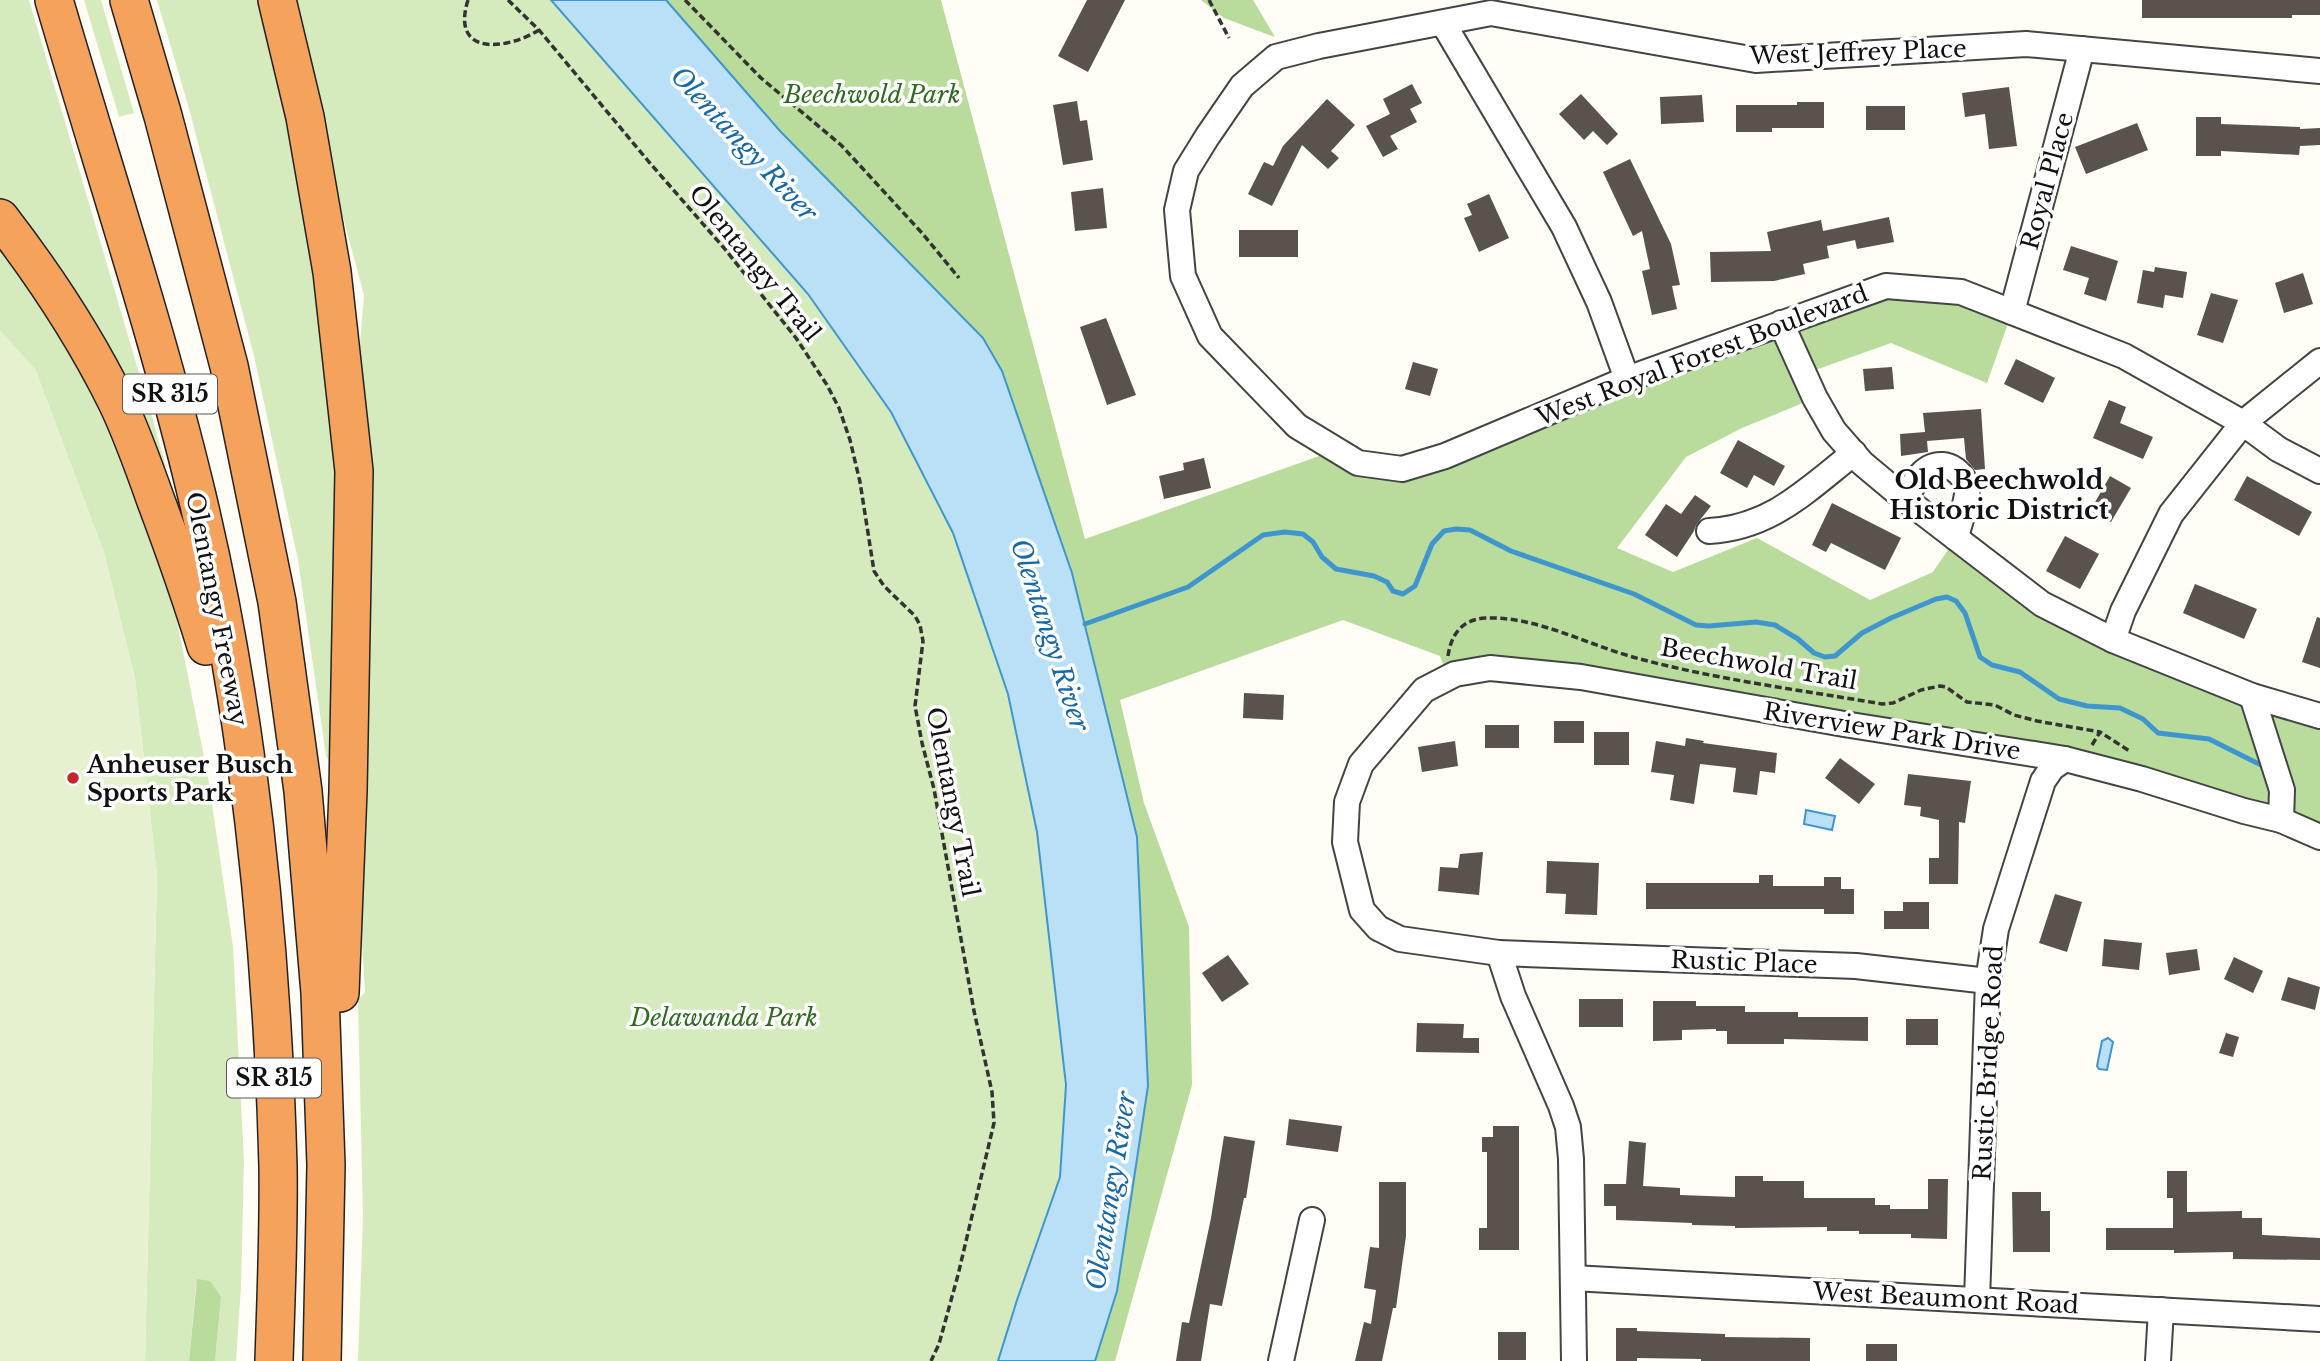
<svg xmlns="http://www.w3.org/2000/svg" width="2320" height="1361" font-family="'Libre Baskerville',serif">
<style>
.green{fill:#d5ebbd}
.forest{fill:#b9dc9c}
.pitch{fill:#e6f2cf}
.water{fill:#b9e0f7;stroke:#3f96cf;stroke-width:2}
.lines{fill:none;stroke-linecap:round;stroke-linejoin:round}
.stream{stroke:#3f96cf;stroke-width:5}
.building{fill:#5a524d}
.minor-casing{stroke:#444;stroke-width:28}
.highway-casing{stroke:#222;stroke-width:40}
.path{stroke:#333;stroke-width:3.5;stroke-dasharray:7 3.5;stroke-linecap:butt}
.minor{stroke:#fff;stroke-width:24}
.highway{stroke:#f5a25d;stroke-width:37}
.poi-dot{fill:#c4262e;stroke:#fff;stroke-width:2.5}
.labels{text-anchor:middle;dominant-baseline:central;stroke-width:7;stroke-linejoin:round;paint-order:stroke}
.shield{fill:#fff;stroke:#585858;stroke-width:2}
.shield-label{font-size:23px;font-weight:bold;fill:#111}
.street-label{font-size:24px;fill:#111;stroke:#fff}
.park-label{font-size:24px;font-style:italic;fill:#2f6b1f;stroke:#fff}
.poi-label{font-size:24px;font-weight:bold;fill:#111;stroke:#fff;text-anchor:start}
.water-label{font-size:26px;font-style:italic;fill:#1768a6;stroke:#fff}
.neighbourhood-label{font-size:26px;font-weight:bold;fill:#111;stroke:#fff}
</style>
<rect width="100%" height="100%" fill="#fffdf5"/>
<g class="green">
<polygon points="0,0 29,0 152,417 166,467 158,470 11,211 0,198"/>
<polygon points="84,0 101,0 134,113 119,117"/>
<polygon points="157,0 261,0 306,180 340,433 335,758 330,762 326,756 298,560 254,356 188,105"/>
<polygon points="297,0 551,0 808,294 891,412 953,533 1008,694 1037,832 1066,1085 1061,1177 1017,1300 998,1361 358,1361 363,1216 358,1000 365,992 358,878 358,368 364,295 339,202"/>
<polygon points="0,236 66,331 144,500 175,611 208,777 233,947 244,1161 241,1286 236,1361 215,1361 221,1297 196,1285 189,1361 145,1361 157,876 135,679 104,553 35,369 0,346"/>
</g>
<g class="forest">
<polygon points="666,0 941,0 1085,539 1336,450 1402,469 1886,286 2012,312 1987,383 1891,343 1804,374 1815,398 1742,428 1686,457 1617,548 1673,572 1757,538 1870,600 1933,572 1956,538 2042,604 2320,716 2320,837 2142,779 1644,690 1448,678 1440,656 1343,620 1120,700 1144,803 1189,927 1192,1085 1115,1361 1095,1361 1117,1291 1148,1086 1137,837 1072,573 983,338 780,131"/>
<polygon points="1201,0 1253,0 1275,37 1224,18"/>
<polygon points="197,1279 210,1281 221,1297 215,1361 189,1361"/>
</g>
<polygon class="pitch" points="0,330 35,369 104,553 135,679 157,876 145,1361 0,1361"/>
<g class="water">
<polygon points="551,0 666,0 780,131 983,338 1002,371 1072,573 1137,837 1148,1086 1117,1291 1095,1361 998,1361 1017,1300 1060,1177 1066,1085 1037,832 1008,694 953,533 891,412 808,294"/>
<polygon points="1806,810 1835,816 1832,830 1804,824"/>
<polygon points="2108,1038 2113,1042 2107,1070 2099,1069 2097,1066 2102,1041"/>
</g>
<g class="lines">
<polyline class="stream" points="1085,624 1188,587 1263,535 1285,532 1303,534 1313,542 1322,557 1336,569 1374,576 1387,582 1393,591 1403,594 1415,586 1432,544 1444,531 1456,529 1470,530 1511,551 1634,594 1696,625 1709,626 1756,622 1775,625 1798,639 1814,653 1825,657 1835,656 1862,633 1891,618 1936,599 1947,597 1956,601 1965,613 1980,657 1992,665 2020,672 2059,699 2087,706 2120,708 2143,719 2158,733 2209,739 2267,768"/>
</g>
<g class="building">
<polygon points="1087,0 1125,0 1088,72 1058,56"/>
<polygon points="2142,0 2320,0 2320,15 2292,15 2292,18 2142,18"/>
<polygon points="1412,84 1422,103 1410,109 1417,122 1390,136 1398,149 1383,157 1366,126 1390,114 1383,99"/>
<polygon points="2009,87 2017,146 1989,149 1985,114 1965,117 1962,93"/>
<polygon points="1581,94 1618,134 1607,145 1593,131 1584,140 1559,114"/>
<polygon points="1702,95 1704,122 1661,124 1660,97"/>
<polygon points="1327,99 1355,125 1331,151 1339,158 1328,169 1302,145 1272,206 1248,194 1264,162 1273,166 1283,146"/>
<polygon points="1077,101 1080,121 1087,120 1093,160 1063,165 1053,105"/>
<polygon points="1797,102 1824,102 1824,128 1772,128 1772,132 1736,132 1736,105 1797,105"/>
<rect x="1866" y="106" width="39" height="24"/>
<polygon points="2196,117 2221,117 2221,124 2300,127 2300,129 2320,128 2320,145 2300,146 2299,155 2221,151 2221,156 2196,156"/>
<polygon points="2137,123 2148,150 2086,174 2075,147"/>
<polygon points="1630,159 1671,244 1680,285 1672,286 1677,309 1652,315 1642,271 1650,269 1642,231 1633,236 1603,172"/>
<polygon points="1103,188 1107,228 1075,231 1071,192"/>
<polygon points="1489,194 1509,238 1479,252 1464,218 1472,215 1467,204"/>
<polygon points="1889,217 1894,242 1857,249 1855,240 1827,246 1829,258 1803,264 1805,274 1774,281 1711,282 1710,252 1771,251 1767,232 1821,220 1823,231"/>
<rect x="1239" y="230" width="59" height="27"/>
<polygon points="2071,246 2118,261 2106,301 2084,294 2089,278 2063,270"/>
<polygon points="2155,267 2187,272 2183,298 2165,295 2163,308 2137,303 2143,270 2154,272"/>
<polygon points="2303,273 2313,304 2284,313 2275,283"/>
<polygon points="2211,293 2238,300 2223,343 2197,335"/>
<polygon points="1106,318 1136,395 1107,405 1080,327"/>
<polygon points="2016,359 2055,378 2043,403 2004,384"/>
<polygon points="1413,362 1438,369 1430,396 1405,389"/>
<polygon points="1892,367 1894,389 1865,391 1863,369"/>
<polygon points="2109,400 2126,407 2120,423 2153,437 2143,459 2093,438"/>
<polygon points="1981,409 1985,469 1975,470 1966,459 1964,438 1927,441 1928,452 1901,456 1900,434 1925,432 1923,413"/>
<polygon points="1738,440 1785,466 1774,486 1754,475 1747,488 1720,473"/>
<polygon points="1204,458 1211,488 1164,499 1159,476 1184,470 1183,463"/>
<polygon points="2110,476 2131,488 2111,522 2090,511"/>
<polygon points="2247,476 2312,512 2299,536 2234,500"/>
<polygon points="1695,495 1711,506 1696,525 1694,531 1677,557 1645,535 1666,504 1681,514"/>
<polygon points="1832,503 1901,538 1885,570 1831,543 1826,552 1812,545"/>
<polygon points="2065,536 2099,554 2080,589 2046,571"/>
<polygon points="2195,584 2257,609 2244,639 2183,613"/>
<polygon points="2317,617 2320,618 2320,668 2302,662"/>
<polygon points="1244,693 1284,695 1283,720 1243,718"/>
<rect x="1554" y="721" width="30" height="22"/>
<rect x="1485" y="725" width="34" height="23"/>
<rect x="1594" y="732" width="35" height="33"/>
<polygon points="1686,738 1704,741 1703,743 1777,753 1775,773 1760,771 1757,795 1733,792 1736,768 1700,764 1694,804 1670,800 1674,775 1651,772 1656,741 1685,746"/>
<polygon points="1455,741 1458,766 1422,772 1418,747"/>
<polygon points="1840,758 1875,784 1859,804 1825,778"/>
<polygon points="1908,774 1971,781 1965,823 1959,822 1958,884 1929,884 1929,858 1939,858 1939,820 1920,816 1921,807 1904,805"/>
<polygon points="1483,852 1479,895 1438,891 1440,867 1458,868 1460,854"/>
<polygon points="1547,861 1599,863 1597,915 1565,914 1566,894 1546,893"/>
<polygon points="1759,875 1773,875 1773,886 1824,886 1824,877 1841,877 1841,889 1854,889 1854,914 1824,914 1824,909 1646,909 1646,883 1759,883"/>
<polygon points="2055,894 2082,902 2067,952 2039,943"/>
<polygon points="1903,902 1929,902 1929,929 1884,929 1884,911 1903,911"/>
<polygon points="2104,939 2142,943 2139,970 2102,966"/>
<polygon points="2197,949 2200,970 2169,975 2166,953"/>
<polygon points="1228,955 1249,984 1222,1002 1202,973"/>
<polygon points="2234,957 2263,971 2253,993 2224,979"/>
<polygon points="2288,977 2320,987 2315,1010 2281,1000"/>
<rect x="1579" y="999" width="44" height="28"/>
<polygon points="1653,1001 1696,1001 1696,1006 1745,1006 1745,1012 1798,1012 1798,1017 1868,1017 1868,1041 1784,1039 1784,1044 1727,1044 1727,1031 1716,1031 1716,1029 1682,1030 1682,1040 1653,1041"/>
<rect x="1906" y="1019" width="32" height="26"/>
<polygon points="1417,1023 1464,1024 1463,1038 1479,1038 1479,1053 1416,1052"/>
<polygon points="2226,1033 2239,1037 2233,1057 2219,1053"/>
<polygon points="1289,1119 1342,1126 1338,1152 1286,1145"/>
<polygon points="1493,1126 1519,1126 1519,1250 1479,1250 1479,1228 1487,1228 1487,1152 1482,1152 1482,1137 1493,1137"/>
<polygon points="1224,1136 1255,1141 1246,1198 1244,1198 1222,1306 1210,1304 1201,1361 1176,1361 1182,1322 1189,1323 1211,1218"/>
<polygon points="1629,1141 1646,1143 1643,1186 1680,1188 1680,1195 1735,1197 1735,1176 1763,1176 1763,1181 1804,1181 1804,1198 1875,1198 1875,1205 1890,1205 1890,1209 1928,1209 1928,1179 1948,1179 1947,1239 1911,1238 1911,1234 1859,1234 1859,1231 1827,1231 1827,1227 1735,1228 1735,1226 1692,1225 1692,1223 1616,1220 1616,1206 1604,1206 1604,1184 1626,1184"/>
<polygon points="2167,1171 2187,1171 2187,1212 2242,1211 2242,1218 2262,1218 2262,1235 2320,1238 2320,1260 2233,1259 2233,1252 2174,1253 2174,1250 2106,1250 2106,1228 2173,1228 2173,1198 2167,1198"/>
<polygon points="1379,1182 1406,1182 1406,1236 1396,1308 1393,1308 1382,1361 1355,1361 1364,1322 1371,1324 1376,1290 1364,1288 1370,1247 1379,1248"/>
<polygon points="2012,1192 2041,1192 2041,1211 2050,1211 2050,1252 2013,1252"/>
<polygon points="1616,1328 1637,1328 1637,1331 1725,1334 1725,1337 1810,1338 1810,1361 1701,1361 1701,1359 1637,1358 1637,1361 1616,1361"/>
<rect x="1498" y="1332" width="28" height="28"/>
<rect x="1866" y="1344" width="31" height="17"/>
</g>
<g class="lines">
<g class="minor-casing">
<g id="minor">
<polyline points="1443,23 1564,227 1599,302 1627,379"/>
<polyline points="2320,71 2026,44 1756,60 1491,13 1319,46 1276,57 1242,86 1207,137 1186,171 1177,210 1183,276 1210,336 1297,426 1358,463 1402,469 1445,456 1627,379 1886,286 1961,292 2124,356 2243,423 2278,449 2320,471"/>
<polyline points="2012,312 2082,49"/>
<polyline points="1781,323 1815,398 1834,431 1862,463 1905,499 2042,604 2113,640 2252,696 2320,716"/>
<path d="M1905,499C1911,489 1918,474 1929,468C1947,458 1968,474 1967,494C1965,509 1959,524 1956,538"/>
<path d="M1709,531C1771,528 1808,489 1854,453"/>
<polyline points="2113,640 2123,611 2171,514 2243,423 2320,361"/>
<polyline points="2252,696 2282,790 2281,820"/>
<polyline points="1499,953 1513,996 1561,1106 1568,1127 1571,1159 1574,1361"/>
<polyline points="1988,981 1856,966 1499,953 1400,939 1378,928 1362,910 1345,842 1347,802 1361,764 1424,690 1455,674 1490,668 1581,677 1844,724 2065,759 2142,779 2244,811 2281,820 2320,837"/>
<polyline points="1573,1278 2320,1319"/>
<polyline points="1977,1300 1988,981 1996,929 2043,781 2052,768 2065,759"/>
<polyline points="1281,1361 1312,1220"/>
<polyline points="2158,1361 2161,1310"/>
</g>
</g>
<g class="highway-casing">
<g id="highway">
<path d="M54,0C102,165 157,329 197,496C249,714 272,941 278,1166C279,1231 276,1296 274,1361"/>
<polyline points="129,0 163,116 229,366 277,602 303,791 320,993 326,1165 322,1361"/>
<polyline points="277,0 305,117 332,272 354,471 348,791 340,993"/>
<path d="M0,218C44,275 85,337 117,402C132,433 144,467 156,501C174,549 191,597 206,646"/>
</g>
</g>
<g class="path">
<path d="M468,0C450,57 507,50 539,30"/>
<polyline points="508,0 539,30 649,162 724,248 796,338 827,385 839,408 850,440 860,482 874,571 884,586 915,616 920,625 923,641 915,706 922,743 934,789 974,1011 992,1092 994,1123 958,1275 939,1344 931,1361"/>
<polyline points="685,0 761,78 841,145 922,233 959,278"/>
<polyline points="1209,0 1229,38"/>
<path d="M1448,656C1451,635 1461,620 1485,618C1538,616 1589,646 1640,659C1719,680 1801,690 1882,704L1893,703L1921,690L1940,686L1946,687L1967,702L1995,705L2014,715L2037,721L2100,732"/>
<polyline points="2092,745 2100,732 2131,752"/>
</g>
<use href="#minor" class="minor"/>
<use href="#highway" class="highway"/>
</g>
<circle class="poi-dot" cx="73" cy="778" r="7"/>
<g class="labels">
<g class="shield">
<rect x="123" y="374.5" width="94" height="39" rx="5"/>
<rect x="227" y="1058.5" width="94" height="39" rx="5"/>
</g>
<g class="shield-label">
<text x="170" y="394">SR 315</text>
<text x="274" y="1078">SR 315</text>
</g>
<g class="street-label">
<text transform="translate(1858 52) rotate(-2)">West Jeffrey Place</text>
<text transform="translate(2047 181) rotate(-75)">Royal Place</text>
<text transform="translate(755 263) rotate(51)">Olentangy Trail</text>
<text transform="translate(1702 355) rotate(-21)">West Royal Forest Boulevard</text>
<text transform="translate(217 609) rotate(79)">Olentangy Freeway</text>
<text transform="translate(1759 664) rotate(10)">Beechwold Trail</text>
<text transform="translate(1892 731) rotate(9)">Riverview Park Drive</text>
<text transform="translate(953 802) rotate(79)">Olentangy Trail</text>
<text transform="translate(1744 962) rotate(2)">Rustic Place</text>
<text transform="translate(1988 1063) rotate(-87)">Rustic Bridge Road</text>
<text transform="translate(1946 1298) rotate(3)">West Beaumont Road</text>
</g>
<g class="park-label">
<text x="872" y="94">Beechwold Park</text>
<text x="724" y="1017">Delawanda Park</text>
</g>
<g class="poi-label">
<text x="87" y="764">Anheuser Busch<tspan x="87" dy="28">Sports Park</tspan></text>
</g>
<g class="water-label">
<text transform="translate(744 144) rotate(47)">Olentangy River</text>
<text transform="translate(1050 635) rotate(72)">Olentangy River</text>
<text transform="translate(1111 1191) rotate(-81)">Olentangy River</text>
</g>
<g class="neighbourhood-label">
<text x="1999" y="480">Old Beechwold<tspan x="1999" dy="30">Historic District</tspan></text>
</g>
</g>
</svg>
